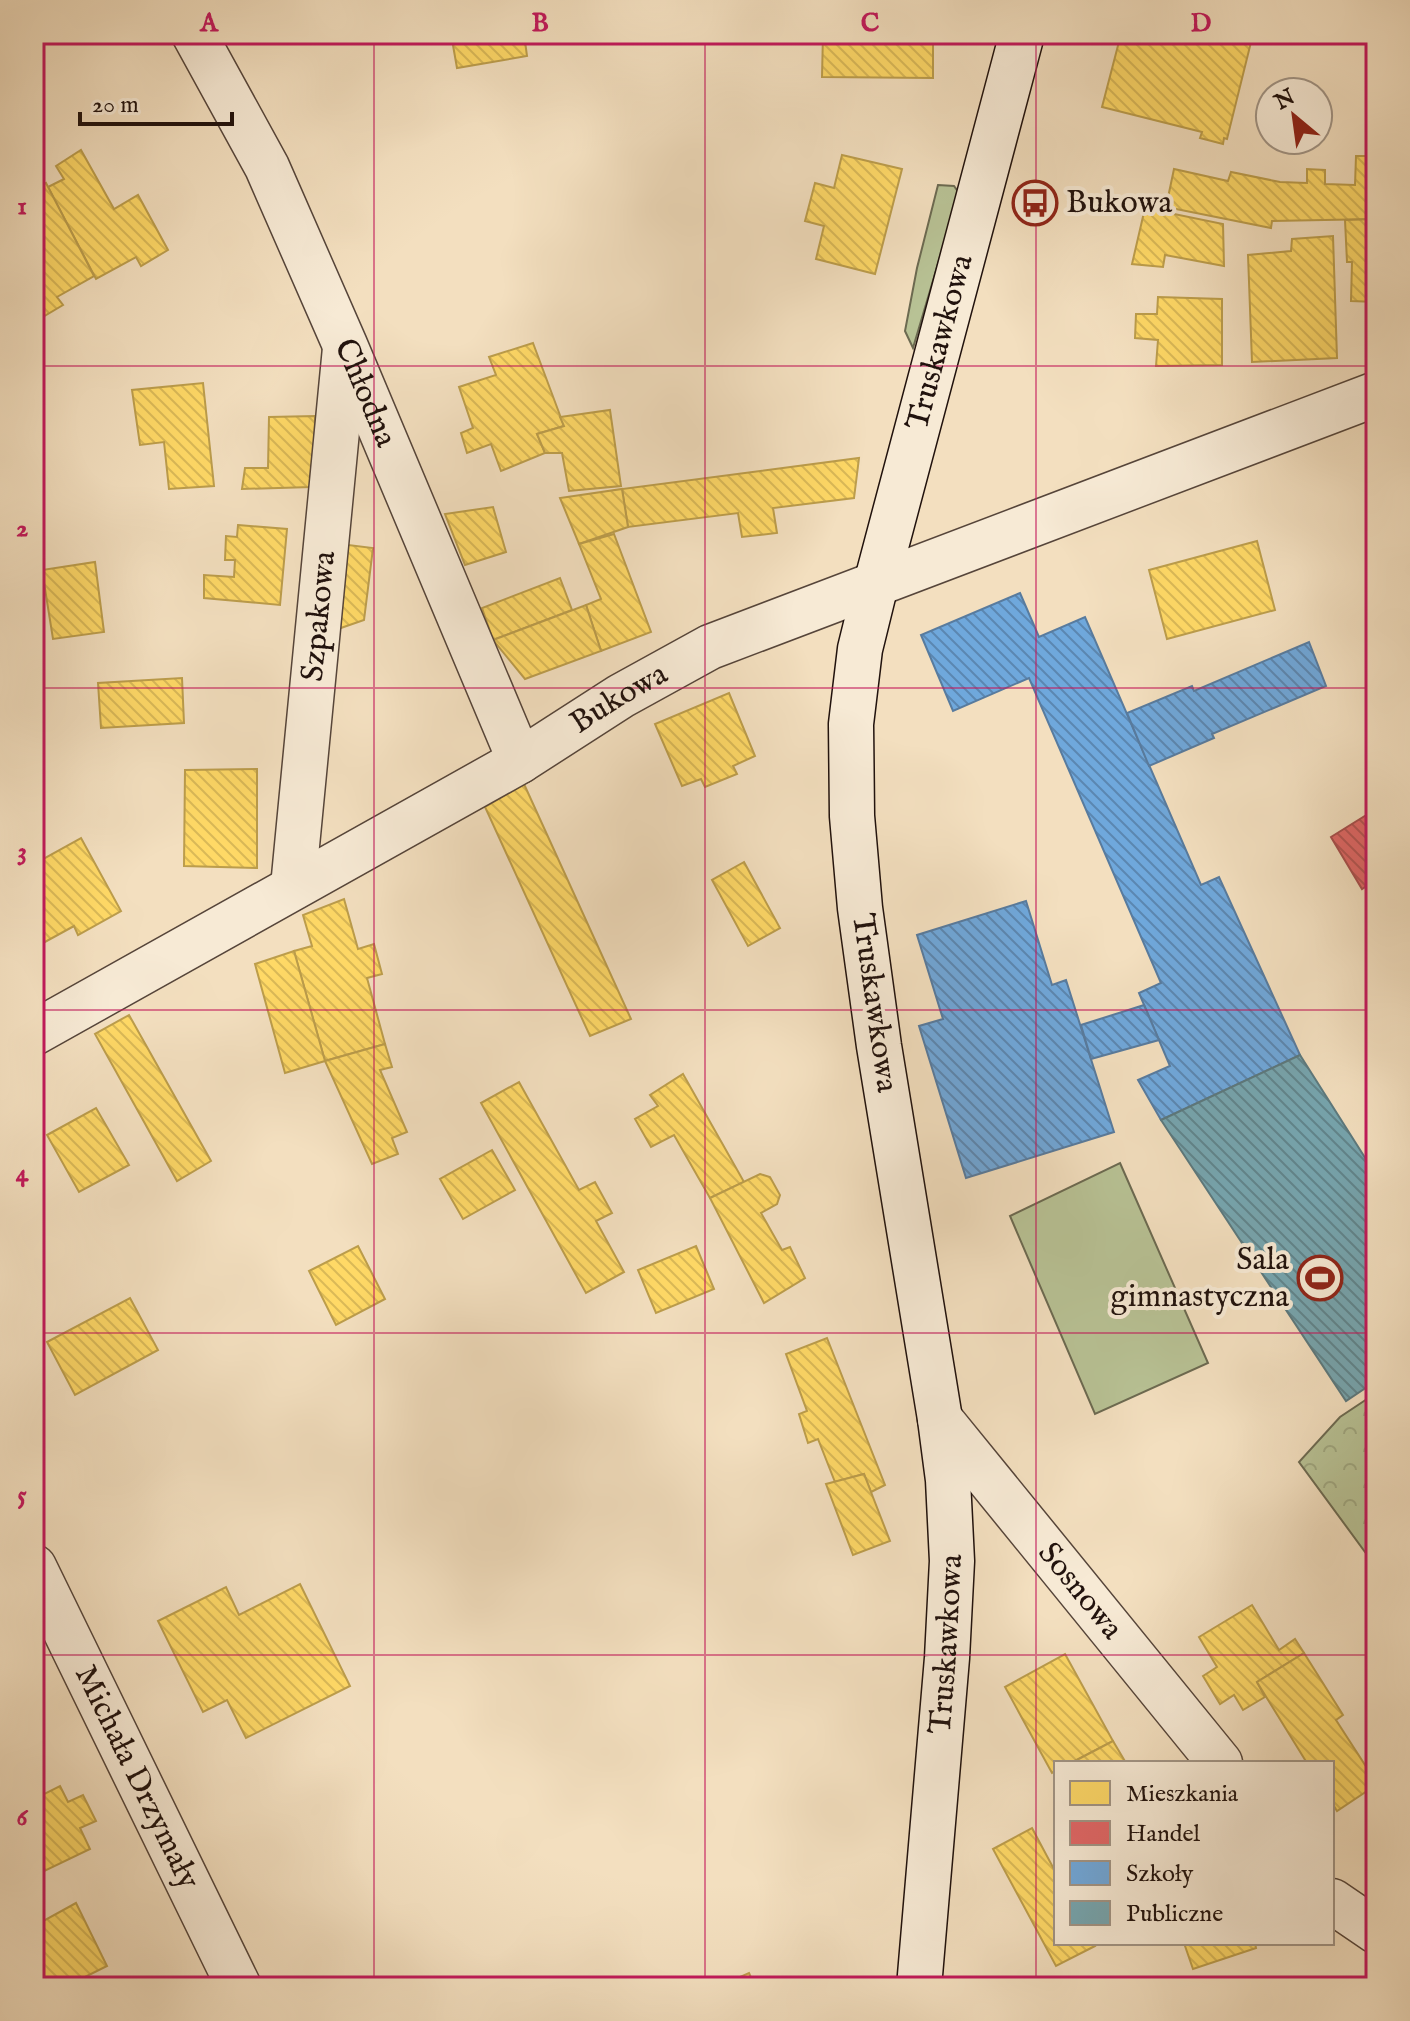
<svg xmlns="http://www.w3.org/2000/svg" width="1410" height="2021" font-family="'IM FELL English',serif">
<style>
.green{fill:#b8c295;stroke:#6c6a51;stroke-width:2}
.park{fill:url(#park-crowns);stroke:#6c6a51;stroke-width:2}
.homes{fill:url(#homes-back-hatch);stroke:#bc9d4b;stroke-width:2}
.shops{fill:url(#shops-back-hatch);stroke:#a74d4b;stroke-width:2}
.schools{fill:url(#schools-back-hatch);stroke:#587b9e;stroke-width:2}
.public{fill:url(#public-back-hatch);stroke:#5c797e;stroke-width:2}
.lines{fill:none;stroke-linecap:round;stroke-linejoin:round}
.street-casing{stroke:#56453a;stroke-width:47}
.secondary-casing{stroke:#21120d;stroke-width:47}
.street{stroke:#f7ead5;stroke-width:44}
.secondary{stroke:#f7ead5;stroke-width:44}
.grid{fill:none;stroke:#c2185b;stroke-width:2;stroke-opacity:0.55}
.labels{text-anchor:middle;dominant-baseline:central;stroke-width:8;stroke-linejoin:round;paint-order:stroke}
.poi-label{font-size:32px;fill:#21120d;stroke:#f7ead5;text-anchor:start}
.street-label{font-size:32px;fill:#21120d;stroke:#f7ead5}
.neatline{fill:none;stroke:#c2185b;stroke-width:3}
.grid-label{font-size:26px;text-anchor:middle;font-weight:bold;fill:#c2185b}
</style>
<defs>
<pattern id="park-crowns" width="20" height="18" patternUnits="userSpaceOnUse" patternTransform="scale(2)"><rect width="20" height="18" fill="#b8c295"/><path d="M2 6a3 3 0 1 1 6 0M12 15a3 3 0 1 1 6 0" fill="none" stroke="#9ea67f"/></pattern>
<pattern id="homes-back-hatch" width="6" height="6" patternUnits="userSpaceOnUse" patternTransform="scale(2)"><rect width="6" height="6" fill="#ffd966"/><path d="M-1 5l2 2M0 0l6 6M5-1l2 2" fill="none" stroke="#dab957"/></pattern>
<pattern id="shops-back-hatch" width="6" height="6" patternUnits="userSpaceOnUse" patternTransform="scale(2)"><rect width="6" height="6" fill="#e06666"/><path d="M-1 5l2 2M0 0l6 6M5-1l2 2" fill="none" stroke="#b55352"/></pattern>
<pattern id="schools-back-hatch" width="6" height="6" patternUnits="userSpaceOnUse" patternTransform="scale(2)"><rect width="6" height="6" fill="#6fa8dc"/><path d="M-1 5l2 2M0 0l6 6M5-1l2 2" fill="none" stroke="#5b87b1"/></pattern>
<pattern id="public-back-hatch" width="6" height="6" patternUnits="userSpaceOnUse" patternTransform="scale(2)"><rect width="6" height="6" fill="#76a5af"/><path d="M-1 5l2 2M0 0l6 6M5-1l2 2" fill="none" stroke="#60858d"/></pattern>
</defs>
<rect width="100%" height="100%" fill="#f3dfbf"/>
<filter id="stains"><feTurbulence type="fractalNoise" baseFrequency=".0025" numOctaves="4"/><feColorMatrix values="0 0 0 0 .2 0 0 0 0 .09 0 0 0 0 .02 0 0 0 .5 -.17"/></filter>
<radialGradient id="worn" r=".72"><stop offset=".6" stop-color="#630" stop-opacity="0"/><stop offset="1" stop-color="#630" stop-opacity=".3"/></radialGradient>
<g class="green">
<polygon points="938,185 954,186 959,193 913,348 905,331 917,268"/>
<polygon points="1120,1163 1208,1363 1095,1414 1010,1216"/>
</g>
<polygon class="park" points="1376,1393 1376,1567 1299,1462 1340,1417"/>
<g class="homes">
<polygon points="451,34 524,34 527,56 457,68"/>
<polygon points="823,34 933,34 933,78 822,77"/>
<polygon points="1121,34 1275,34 1273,41 1253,34 1227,139 1224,138 1223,144 1200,138 1202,132 1102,107"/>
<polygon points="1286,34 1326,34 1324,43"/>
<polygon points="81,150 114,209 138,195 168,250 141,266 136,257 96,279 48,187 64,179 56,166"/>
<polygon points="842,155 902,169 875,274 816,259 824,226 805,221 815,183 834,188"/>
<polygon points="1356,156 1376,156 1376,219 1272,221 1271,228 1166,207 1174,169 1228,181 1231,172 1280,182 1307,183 1307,169 1325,170 1325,184 1355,185"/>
<polygon points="46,183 94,276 57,297 63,305 36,321 34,190"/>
<polygon points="1145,208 1223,224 1224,266 1165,255 1163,267 1132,264"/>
<polygon points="1376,219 1376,302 1351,301 1352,262 1347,262 1345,220"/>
<polygon points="1333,236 1337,358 1252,362 1248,255 1291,251 1292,239"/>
<polygon points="1158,297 1222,299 1222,365 1156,366 1158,340 1135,338 1136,314 1157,314"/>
<polygon points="533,343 564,426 537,434 545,453 501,471 491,444 467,453 461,433 473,428 459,387 496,375 489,357"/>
<polygon points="203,383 214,486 169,489 164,442 140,445 132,390"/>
<polygon points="610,410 621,486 569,491 562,453 545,453 537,434 564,426 560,417"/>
<polygon points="315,416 314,473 311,487 242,489 245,468 268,468 269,417"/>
<polygon points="859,458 854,498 773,508 777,533 742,537 738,513 628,527 622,489"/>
<polygon points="622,489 628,527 579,544 560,498"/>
<polygon points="493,507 506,552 465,565 445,514"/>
<polygon points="238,525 287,529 280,605 204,598 204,575 234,577 235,560 225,560 226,536 237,537"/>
<polygon points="614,534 651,632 601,651 586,605 601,599 579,544"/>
<polygon points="1257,541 1275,610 1167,639 1149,570"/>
<polygon points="332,543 373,548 364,620 335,630"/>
<polygon points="1376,561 1376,588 1367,565"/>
<polygon points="95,562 104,632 53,639 42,570"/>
<polygon points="560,578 572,610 493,640 482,608"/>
<polygon points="586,605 601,651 525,679 493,640"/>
<polygon points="182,678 184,723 101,728 98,683"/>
<polygon points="729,693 755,756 733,766 737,774 705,787 701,779 682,786 655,724"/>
<polygon points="257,769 257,868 184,866 185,770"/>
<polygon points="524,784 631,1019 590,1036 485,807"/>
<polygon points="81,838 121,911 78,935 74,926 34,948 34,864"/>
<polygon points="744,862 780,928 748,946 712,880"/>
<polygon points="344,899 358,949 374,944 382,974 367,978 385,1044 325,1061 294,951 312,946 303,915"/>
<polygon points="294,951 325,1061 285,1073 255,964"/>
<polygon points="129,1015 211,1161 177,1181 95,1034"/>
<polygon points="385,1044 392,1067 380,1070 407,1132 392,1138 398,1154 372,1164 325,1061"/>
<polygon points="683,1074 744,1182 710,1198 674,1135 651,1147 635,1119 658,1106 650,1095"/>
<polygon points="519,1082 579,1190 595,1182 612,1213 596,1221 624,1272 586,1293 481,1103"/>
<polygon points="96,1108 129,1165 79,1192 47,1135"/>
<polygon points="492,1150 515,1190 463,1219 440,1179"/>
<polygon points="760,1174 770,1177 780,1195 777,1204 761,1213 782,1250 790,1247 805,1278 764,1303 710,1198"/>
<polygon points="358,1246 385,1299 336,1325 309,1271"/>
<polygon points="696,1246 714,1289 656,1313 638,1270"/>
<polygon points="130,1298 158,1350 75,1395 47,1342"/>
<polygon points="827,1338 885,1485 871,1492 864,1474 835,1482 818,1439 808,1443 799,1414 807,1411 786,1354"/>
<polygon points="864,1474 890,1541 853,1555 826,1484"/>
<polygon points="300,1584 350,1686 246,1738 227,1700 203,1712 158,1621 226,1587 239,1615"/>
<polygon points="1252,1605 1279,1650 1295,1639 1304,1653 1257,1682 1265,1697 1243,1710 1234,1695 1220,1704 1203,1676 1217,1667 1199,1637"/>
<polygon points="1304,1653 1343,1715 1336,1720 1376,1782 1376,1785 1337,1811 1332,1803 1332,1763 1307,1763 1257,1682"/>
<polygon points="1065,1654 1113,1741 1071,1763 1056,1763 1056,1771 1052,1773 1005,1687"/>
<polygon points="1113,1741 1126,1763 1071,1763"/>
<polygon points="60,1786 68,1802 83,1795 96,1821 80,1828 90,1849 34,1876 34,1799"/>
<polygon points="1032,1828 1056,1873 1056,1943 1093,1943 1095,1946 1056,1966 993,1849"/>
<polygon points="76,1903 107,1966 65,1987 36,1987 34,1962 37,1960 34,1955 34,1926"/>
<polygon points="1184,1943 1255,1943 1256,1948 1193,1969"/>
<polygon points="749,1973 755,1987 717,1987"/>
</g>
<polygon class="shops" points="1376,809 1376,880 1362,889 1331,837"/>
<g class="schools">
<polygon points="1020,593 1039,637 1085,617 1201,885 1219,877 1300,1055 1161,1120 1138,1080 1170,1066 1139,993 1161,983 1029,678 953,711 921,635"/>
<polygon points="1309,642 1326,686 1212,734 1214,738 1149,766 1127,713 1192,686 1194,691"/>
<polygon points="1026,901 1052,985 1066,980 1114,1132 966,1178 919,1026 943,1019 917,935"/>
<polygon points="1144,1005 1159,1040 1091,1059 1081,1025"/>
</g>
<polygon class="public" points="1300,1055 1376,1175 1376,1381 1346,1401 1161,1120"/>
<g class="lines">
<g class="street-casing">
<g id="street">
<path id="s1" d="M194,34L267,167L345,345L520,761"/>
<path id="s2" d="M293,887L345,348"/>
<path id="s3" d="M34,1033L520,761L621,696L710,647L1376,394"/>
<path id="s4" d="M940,1419L1220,1763"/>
<path id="s5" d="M34,1567L239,1987"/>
<polyline points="1332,1901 1376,1931"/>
</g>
</g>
<g class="secondary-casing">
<g id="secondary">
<path id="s6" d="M919,1987L947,1658L952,1561L948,1480L940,1419L879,1046L860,908L852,816L851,724L860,649L876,584L1022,34"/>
</g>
</g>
<use href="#street" class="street"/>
<use href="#secondary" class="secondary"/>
</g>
<path class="grid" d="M374,34V1987M705,34V1987M1036,34V1987M34,366H1376M34,688H1376M34,1010H1376M34,1333H1376M34,1655H1376"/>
<defs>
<g id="bus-ring" transform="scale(2.3)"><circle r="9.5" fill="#f7ead5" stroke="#8f2418" stroke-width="1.5"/><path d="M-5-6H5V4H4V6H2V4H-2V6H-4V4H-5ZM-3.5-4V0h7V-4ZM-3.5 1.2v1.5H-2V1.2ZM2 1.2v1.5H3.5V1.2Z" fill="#8f2418"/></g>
<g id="stadium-ring" transform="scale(2.3)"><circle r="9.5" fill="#f7ead5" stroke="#8f2418" stroke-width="1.5"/><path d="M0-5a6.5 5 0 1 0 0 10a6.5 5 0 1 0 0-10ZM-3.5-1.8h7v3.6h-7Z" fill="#8f2418"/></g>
</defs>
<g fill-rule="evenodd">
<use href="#bus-ring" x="1035" y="203"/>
<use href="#stadium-ring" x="1320" y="1278"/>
</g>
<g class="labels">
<g class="poi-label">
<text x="1066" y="203">Bukowa</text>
<text x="1289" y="1260" text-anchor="end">Sala<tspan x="1289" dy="37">gimnastyczna</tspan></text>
</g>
<g class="street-label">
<text stroke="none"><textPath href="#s6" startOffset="1664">Truskawkowa</textPath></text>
<text stroke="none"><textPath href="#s1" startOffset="398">Chłodna</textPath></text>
<text stroke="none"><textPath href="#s2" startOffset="272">Szpakowa</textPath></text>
<text stroke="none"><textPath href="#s3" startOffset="674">Bukowa</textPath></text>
<text transform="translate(874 1003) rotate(82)">Truskawkowa</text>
<text stroke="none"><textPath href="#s4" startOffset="222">Sosnowa</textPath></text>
<text stroke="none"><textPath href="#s6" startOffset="344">Truskawkowa</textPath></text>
<text stroke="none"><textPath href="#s5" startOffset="234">Michała Drzymały</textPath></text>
</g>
</g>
<rect width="1410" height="2021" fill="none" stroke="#f3dfbf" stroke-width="88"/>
<rect x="1054" y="1761" width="280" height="184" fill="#f7ead5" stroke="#a19485" stroke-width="2"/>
<rect x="1070" y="1781" width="40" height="24" fill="#ffd966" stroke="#a19485" stroke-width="2"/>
<text x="1126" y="1801" font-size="24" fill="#21120d">Mieszkania</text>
<rect x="1070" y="1821" width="40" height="24" fill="#e06666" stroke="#a19485" stroke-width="2"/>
<text x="1126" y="1841" font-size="24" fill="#21120d">Handel</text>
<rect x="1070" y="1861" width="40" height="24" fill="#6fa8dc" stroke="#a19485" stroke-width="2"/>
<text x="1126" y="1881" font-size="24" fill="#21120d">Szkoły</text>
<rect x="1070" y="1901" width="40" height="24" fill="#76a5af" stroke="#a19485" stroke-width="2"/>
<text x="1126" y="1921" font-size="24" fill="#21120d">Publiczne</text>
<g transform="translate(1294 116) rotate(331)"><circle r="38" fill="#f7ead5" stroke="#a19485" stroke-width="2"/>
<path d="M0-6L14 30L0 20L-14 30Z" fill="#8f2418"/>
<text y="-12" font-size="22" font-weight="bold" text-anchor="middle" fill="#21120d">N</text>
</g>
<path d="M80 112v12h152v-12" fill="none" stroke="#21120d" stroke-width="4"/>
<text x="92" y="112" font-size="24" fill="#21120d" stroke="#f7ead5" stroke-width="6" paint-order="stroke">20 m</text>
<rect x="44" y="44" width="1322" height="1933" class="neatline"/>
<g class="grid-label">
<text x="209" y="31">A</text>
<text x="540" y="31">B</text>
<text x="870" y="31">C</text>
<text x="1201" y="31">D</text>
<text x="22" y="214">1</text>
<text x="22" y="536">2</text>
<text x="22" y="859">3</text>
<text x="22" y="1181">4</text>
<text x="22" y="1503">5</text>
<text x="22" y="1825">6</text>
</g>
<rect width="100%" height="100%" filter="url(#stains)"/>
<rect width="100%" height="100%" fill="url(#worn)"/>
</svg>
